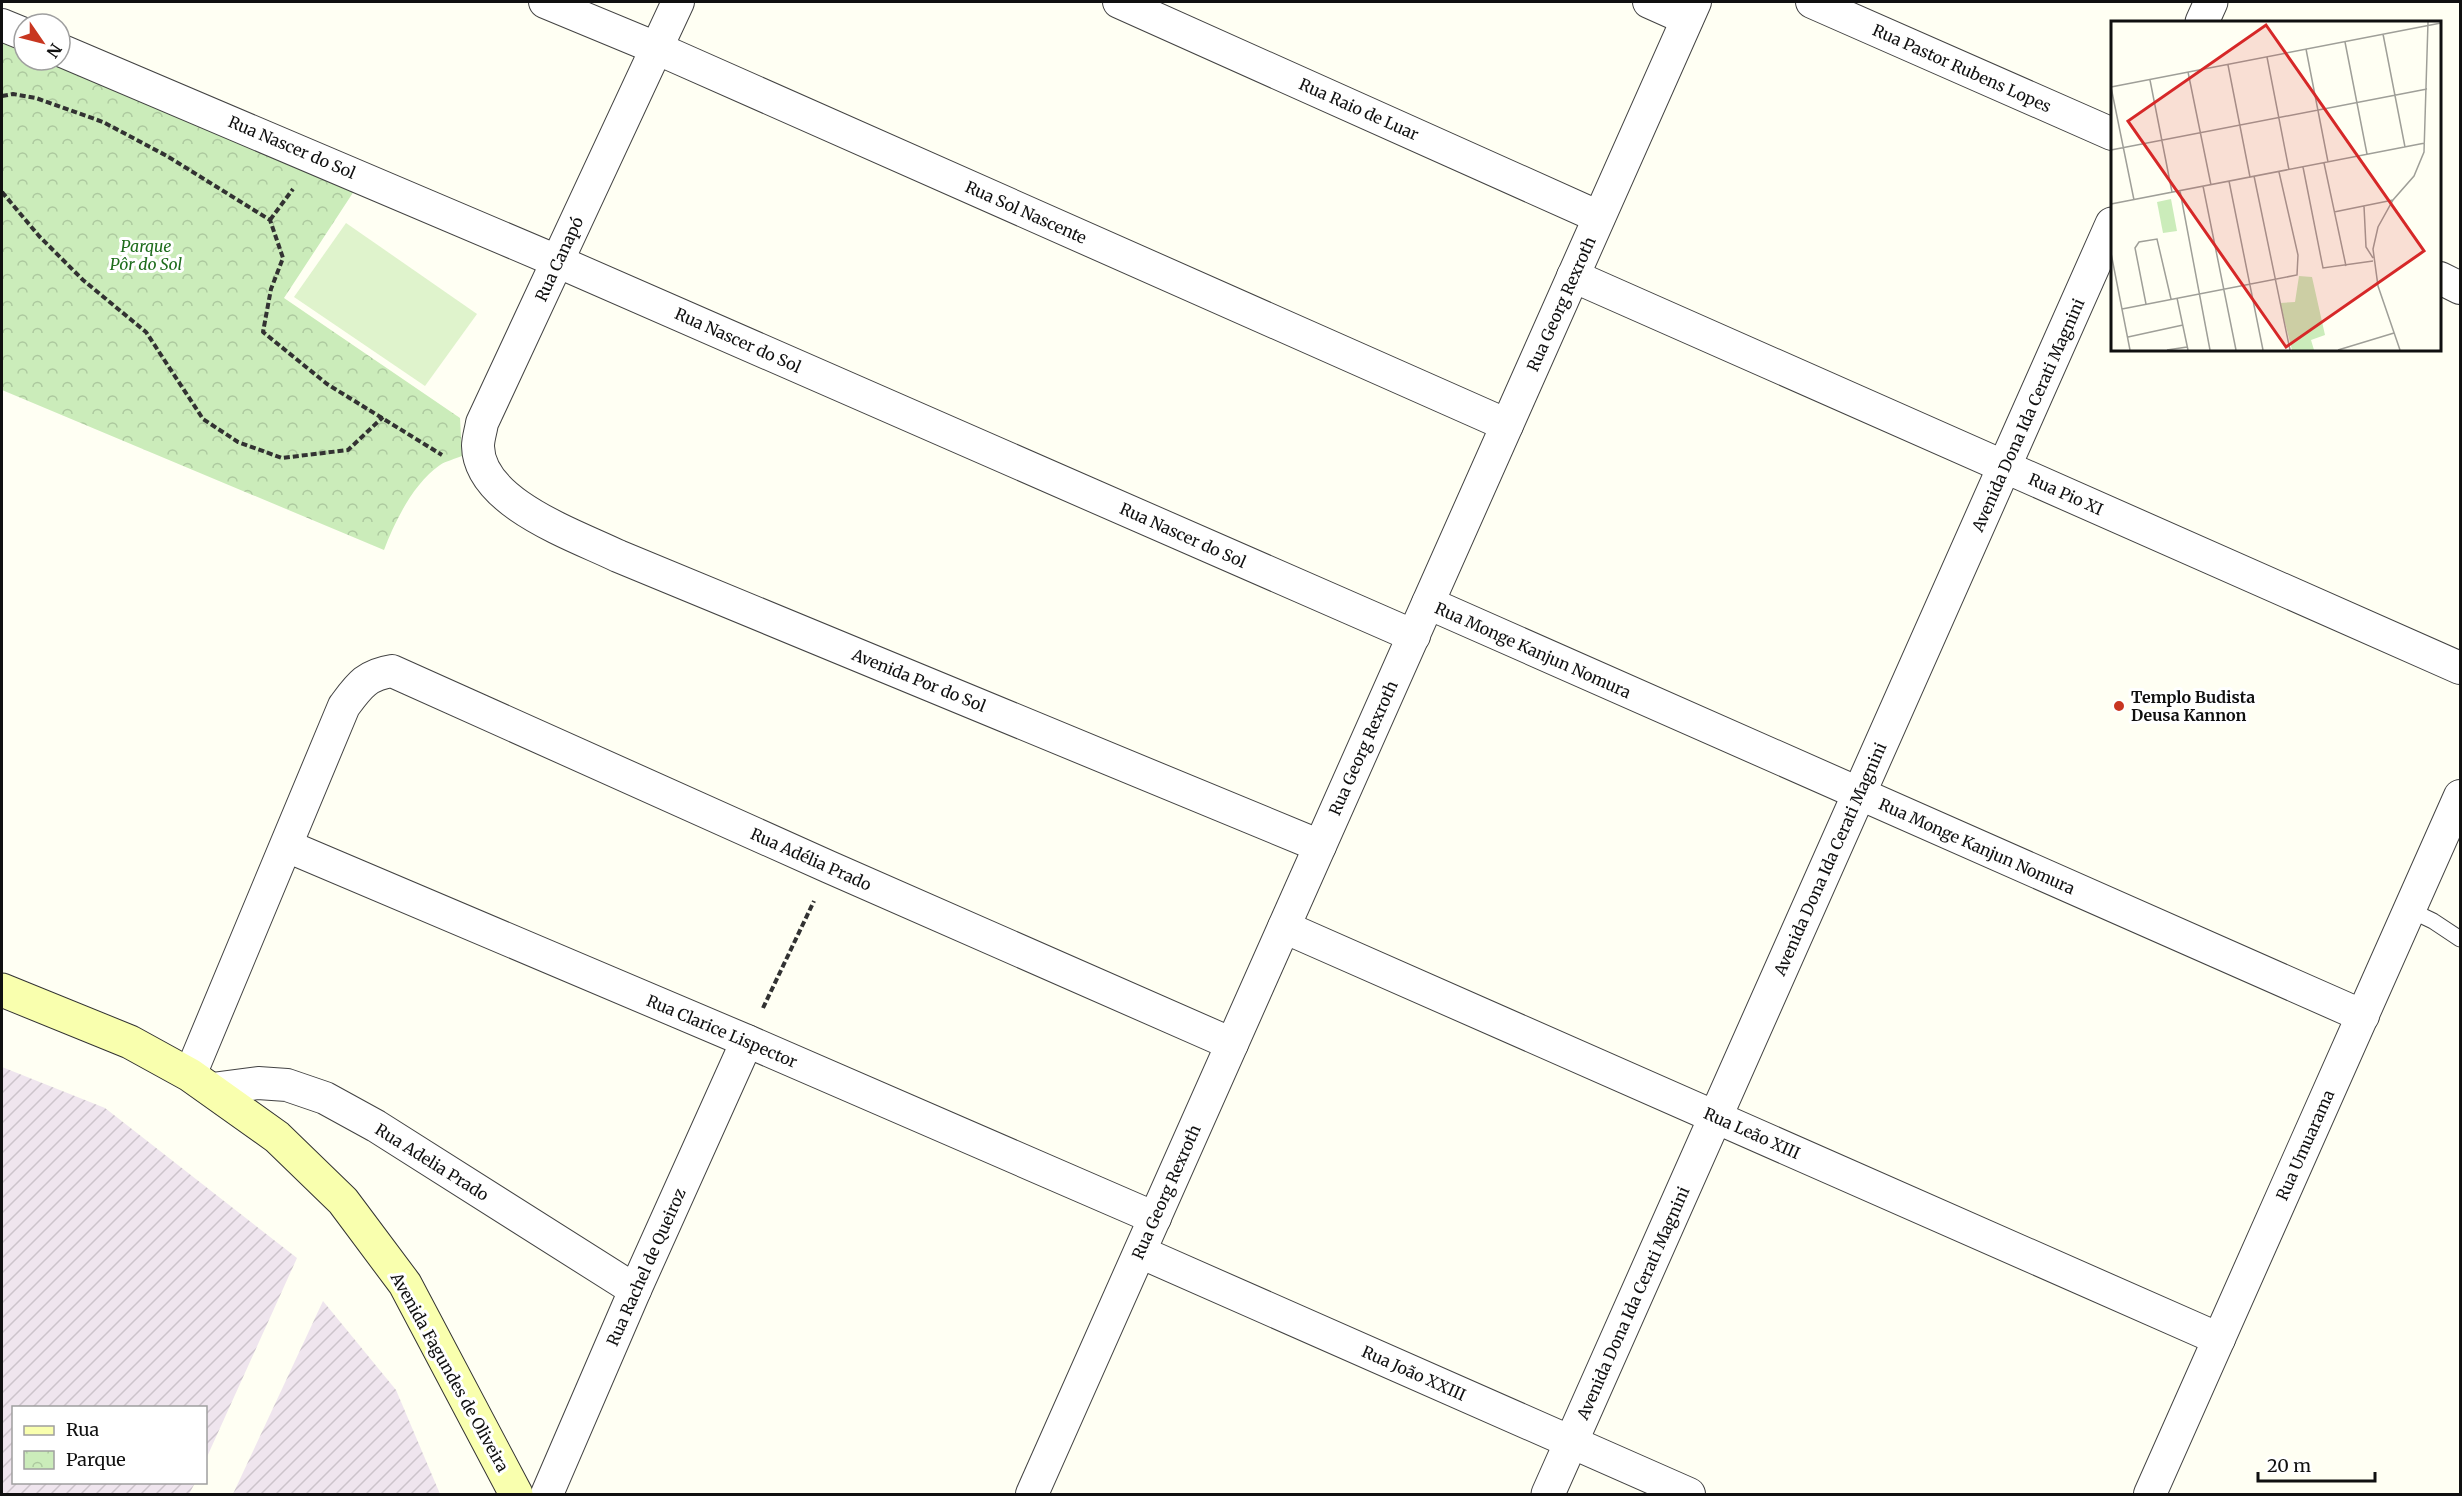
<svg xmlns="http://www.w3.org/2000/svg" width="2462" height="1496" font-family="Merriweather,serif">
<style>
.industrial{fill:url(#industrial-furrows)}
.park{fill:url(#park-crowns)}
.pitch{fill:#dff3cc}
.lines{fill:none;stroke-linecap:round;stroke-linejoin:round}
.service-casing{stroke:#434343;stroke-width:17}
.minor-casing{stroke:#434343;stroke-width:34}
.tertiary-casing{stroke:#434343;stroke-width:35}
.secondary-casing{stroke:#323232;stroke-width:35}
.path{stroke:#323232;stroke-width:4;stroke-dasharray:6 3;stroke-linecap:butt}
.service{stroke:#fff;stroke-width:15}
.minor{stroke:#fff;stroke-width:32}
.tertiary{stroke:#fff;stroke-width:33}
.secondary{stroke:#f9ffae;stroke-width:33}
.poi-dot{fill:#c83620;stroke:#fff;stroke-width:2}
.labels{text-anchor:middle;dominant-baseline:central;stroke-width:6;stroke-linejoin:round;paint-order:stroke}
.street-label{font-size:16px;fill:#101010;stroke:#fff}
.park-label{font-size:16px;font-style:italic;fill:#1e6c1c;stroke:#fff}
.poi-label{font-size:16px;font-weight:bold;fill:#101010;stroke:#fff;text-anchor:start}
.inset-road{fill:none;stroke:#9f9f98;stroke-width:1.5}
.view{fill:#d62828;fill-opacity:0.15;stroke:#d62828;stroke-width:3}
.inset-edge{fill:none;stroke:#101010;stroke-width:3}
</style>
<defs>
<pattern id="industrial-furrows" width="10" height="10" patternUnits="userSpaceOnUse" patternTransform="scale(1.5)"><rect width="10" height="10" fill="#efe5ee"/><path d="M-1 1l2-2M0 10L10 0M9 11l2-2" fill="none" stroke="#ccc3cb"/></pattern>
<pattern id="park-crowns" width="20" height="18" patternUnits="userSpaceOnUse" patternTransform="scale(1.5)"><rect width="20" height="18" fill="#cbecba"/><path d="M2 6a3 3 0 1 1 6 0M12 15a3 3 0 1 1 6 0" fill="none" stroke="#adc99f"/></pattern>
</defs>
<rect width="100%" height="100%" fill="#fffff3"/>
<g class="industrial">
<polygon points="2,1067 105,1108 297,1258 206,1459 206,1408 14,1408 14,1482 195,1483 189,1494 2,1494"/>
<polygon points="323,1301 396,1390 440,1494 233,1494"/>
</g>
<path class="park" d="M2,43L24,52V60H46L360,182L284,298L460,418L462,456C455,459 446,461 440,465C413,484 395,521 384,550L2,390Z"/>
<polygon class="pitch" points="346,223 477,314 425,386 294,297"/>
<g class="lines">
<g class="service-casing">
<polyline id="service" points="2410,910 2433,921 2460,939"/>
</g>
<g class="minor-casing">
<g id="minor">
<polyline points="545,2 656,48 1507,425"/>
<path d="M678,2L482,423C481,430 478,439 478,446C479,503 575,535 618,556L1320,846"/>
<polyline points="1119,2 1599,217"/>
<polyline points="1649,2 1687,19"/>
<polyline points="1812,2 2112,134"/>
<polyline points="2,25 24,34"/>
<polyline points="60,50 559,262 1414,636"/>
<polyline points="1573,276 2460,668"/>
<polyline points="2440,278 2460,288"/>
<polyline points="1428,603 2363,1016"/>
<polyline points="287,846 747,1041 1155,1218"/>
<polyline points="1284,927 2219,1339"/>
<path d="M190,1075L344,706C359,686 366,675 392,671L829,867L1232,1044"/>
<polyline points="212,1089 258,1083 287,1085 325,1098 376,1126 635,1290"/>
<polyline points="1140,1252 1689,1494"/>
<polyline points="547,1494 635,1290 747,1041"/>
<polyline points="1032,1494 1695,2"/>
<polyline points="2150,1494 2460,796"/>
</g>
</g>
<g class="tertiary-casing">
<g id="tertiary">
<polyline points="2202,22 2211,2"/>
<polyline points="1548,1494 2112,224"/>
</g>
</g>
<g class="secondary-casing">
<polyline id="secondary" points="2,990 130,1042 190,1075 277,1137 343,1201 405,1284 516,1494"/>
</g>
<g class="path">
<polyline points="2,96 13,94 36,98 103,122 167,156 270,220 283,258 271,289 263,332 327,384 442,455"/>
<polyline points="2,192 39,236 83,280 146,332 203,419 238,442 282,458 348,450 383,417"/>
<polyline points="270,220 293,189"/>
<polyline points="763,1008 814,901"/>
</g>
<use href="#service" class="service"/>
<use href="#minor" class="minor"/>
<use href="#tertiary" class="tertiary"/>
<use href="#secondary" class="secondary"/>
</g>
<circle class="poi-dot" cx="2119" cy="706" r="6"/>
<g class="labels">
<g class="street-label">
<text transform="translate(1962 68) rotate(24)">Rua Pastor Rubens Lopes</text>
<text transform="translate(1359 109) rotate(24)">Rua Raio de Luar</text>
<text transform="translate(292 147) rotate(23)">Rua Nascer do Sol</text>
<text transform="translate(1026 212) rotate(24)">Rua Sol Nascente</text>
<text transform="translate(559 259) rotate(-65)">Rua Canapó</text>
<text transform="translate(1561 304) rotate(-66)">Rua Georg Rexroth</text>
<text transform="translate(738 340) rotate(24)">Rua Nascer do Sol</text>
<text transform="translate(2028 415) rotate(-66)">Avenida Dona Ida Cerati Magnini</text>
<text transform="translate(2066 494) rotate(24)">Rua Pio XI</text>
<text transform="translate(1183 535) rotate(24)">Rua Nascer do Sol</text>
<text transform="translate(1533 650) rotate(24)">Rua Monge Kanjun Nomura</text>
<text transform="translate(919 680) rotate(22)">Avenida Por do Sol</text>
<text transform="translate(1363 748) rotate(-66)">Rua Georg Rexroth</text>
<text transform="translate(1977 846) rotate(24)">Rua Monge Kanjun Nomura</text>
<text transform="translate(811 859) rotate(24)">Rua Adélia Prado</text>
<text transform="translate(1830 859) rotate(-66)">Avenida Dona Ida Cerati Magnini</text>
<text transform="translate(722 1031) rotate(23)">Rua Clarice Lispector</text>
<text transform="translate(1752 1133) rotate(24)">Rua Leão XIII</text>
<text transform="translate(2305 1145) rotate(-66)">Rua Umuarama</text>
<text transform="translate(432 1162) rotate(32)">Rua Adelia Prado</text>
<text transform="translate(1166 1192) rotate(-66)">Rua Georg Rexroth</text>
<text transform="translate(646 1267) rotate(-66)">Rua Rachel de Queiroz</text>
<text transform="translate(1633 1303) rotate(-66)">Avenida Dona Ida Cerati Magnini</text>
<text transform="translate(450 1372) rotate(61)">Avenida Fagundes de Oliveira</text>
<text transform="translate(1414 1373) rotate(24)">Rua João XXIII</text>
</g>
<g class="park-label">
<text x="146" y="246">Parque<tspan x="146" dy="18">Pôr do Sol</tspan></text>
</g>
<g class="poi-label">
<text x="2131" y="697">Templo Budista<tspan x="2131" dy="18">Deusa Kannon</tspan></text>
</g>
</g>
<g transform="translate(2111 21)">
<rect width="330" height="330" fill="#fffff3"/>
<path d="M188,255L201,256L214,314L200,319L203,329H181L169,282L184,281Z" fill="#cbecba"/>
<path d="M60,178L66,210L52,212L46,181Z" fill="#cbecba"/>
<path class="inset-road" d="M272,13L294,126M234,21L256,133M195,28L217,141M156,36L178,149M117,44L139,156M77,51L100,164M39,59L61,171M0,66L330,2M0,66L23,179M0,129L316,68M213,142L235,245M192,146L212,247L262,240M143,155L179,329M118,160L152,329M92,165L125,329M69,170L99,329M0,183L314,122M253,185L255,226L262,237M223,191L282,179M0,232L19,329M66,277L77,329M35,283L24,227L28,221L46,218L60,278M11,288L186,254L187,234L168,151M17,316L72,304M56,329L76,326M227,329L283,312M289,329L267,265L262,228L267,206L282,179L303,155L313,131L317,1"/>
<path class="view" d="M155,4L313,230L175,326L17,100Z"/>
<rect width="330" height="330" class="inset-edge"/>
</g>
<rect width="2462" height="1496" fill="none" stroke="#101010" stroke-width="6"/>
<rect x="12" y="1406" width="195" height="78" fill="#ffffff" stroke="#9f9f9f" stroke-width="1.5"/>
<rect x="24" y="1426" width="30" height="9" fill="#f9ffae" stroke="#9f9f9f" stroke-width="1.5"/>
<text x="66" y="1436" font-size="18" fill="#101010">Rua</text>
<rect x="24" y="1451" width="30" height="18" fill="url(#park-crowns)" stroke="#9f9f9f" stroke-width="1.5"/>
<text x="66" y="1466" font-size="18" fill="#101010">Parque</text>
<g transform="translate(42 42) rotate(125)"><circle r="28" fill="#ffffff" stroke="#9f9f9f" stroke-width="1.5"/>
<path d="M0-4.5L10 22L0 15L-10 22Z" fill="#c83620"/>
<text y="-9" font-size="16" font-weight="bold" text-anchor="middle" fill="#101010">N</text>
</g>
<path d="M2258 1472v9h117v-9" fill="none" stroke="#101010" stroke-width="3"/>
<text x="2267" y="1472" font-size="18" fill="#101010" stroke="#ffffff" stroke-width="4.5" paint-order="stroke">20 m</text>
</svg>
